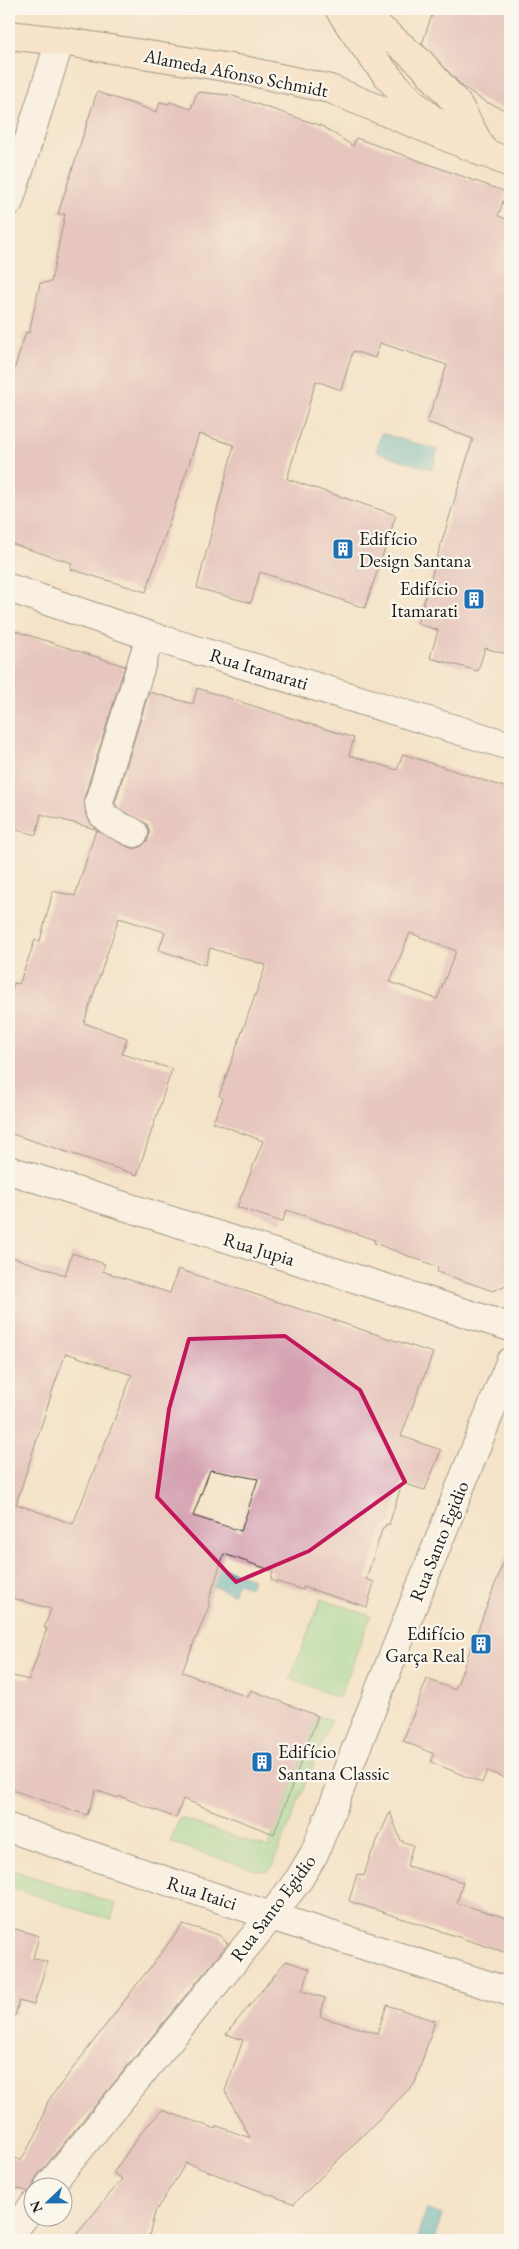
<svg xmlns="http://www.w3.org/2000/svg" width="519" height="2249" font-family="'EB Garamond',serif">
<style>
.green{fill:#8fd995;stroke:#567a58}
.water{fill:#44b1c0;stroke:#30666e}
.building{fill:#d5a3b2;fill-rule:evenodd}
.lines{fill:none;stroke-linecap:round;stroke-linejoin:round}
.street-casing{stroke:#3c3a36;stroke-width:30}
.secondary-casing{stroke:#3c3a36;stroke-width:30}
.street{stroke:#fff;stroke-width:28}
.secondary{stroke:#fbe5cf;stroke-width:28}
.marked{fill:none;stroke:#c2185b;stroke-width:4;stroke-linejoin:round}
.labels{text-anchor:middle;dominant-baseline:central;stroke-width:4.5;stroke-linejoin:round;paint-order:stroke}
.street-label{font-size:19px;fill:#1c1c1c;stroke:#fbf7ec}
.poi-label{font-size:19px;fill:#1c1c1c;stroke:#fbf7ec;text-anchor:start}
</style>
<rect width="100%" height="100%" fill="#fbf7ec"/>
<filter id="ink" filterUnits="userSpaceOnUse"><feTurbulence type="fractalNoise" baseFrequency=".02" numOctaves="2"/><feDisplacementMap in="SourceGraphic" scale="10" xChannelSelector="R" yChannelSelector="G"/><feConvolveMatrix kernelMatrix="1 2 1 2 8 2 1 2 1" color-interpolation-filters="sRGB"/></filter>
<filter id="wash" filterUnits="userSpaceOnUse"><feTurbulence type="fractalNoise" baseFrequency=".0096" numOctaves="4" result="noise"/><feDisplacementMap in="SourceGraphic" scale="20" xChannelSelector="R" yChannelSelector="G"/><feGaussianBlur stdDeviation="1.12" result="paint"/><feColorMatrix in="noise" values="0 0 0 0 0 0 0 0 0 0 0 0 0 0 0 0 0 1.4 0 .05"/><feComposite in="paint" operator="in"/></filter>
<g filter="url(#wash)">
<rect width="100%" height="100%" fill="#f4e3c8"/>
<g class="green">
<polygon points="321,1599 371,1616 339,1698 290,1679"/>
<polygon points="318,1716 331,1720 273,1865 267,1871 259,1871 170,1842 180,1818 268,1848"/>
<polygon points="9,1869 116,1904 111,1920 9,1887"/>
</g>
<g class="water">
<polygon points="381,433 438,450 432,470 376,452"/>
<polygon points="196,1558 253,1579 249,1587 238,1583 233,1594 202,1582"/>
<polygon points="426,2209 442,2215 434,2240 416,2240"/>
</g>
<g id="blocks">
<g class="building">
<polygon points="434,9 510,9 510,112 484,101 462,86 422,44"/>
<polygon points="97,92 157,112 160,102 169,104 170,102 191,109 197,92 230,95 322,126 353,146 356,138 506,192 498,216 510,220 510,655 485,648 478,671 430,658 438,630 417,624 473,439 427,422 447,365 380,343 375,358 353,351 341,390 316,381 287,479 396,515 365,608 260,572 251,603 197,588 234,445 199,434 146,592 70,569 72,563 9,543 9,386 26,332 29,333 40,283 51,282 65,214 58,214"/>
<polygon points="9,629 125,666 84,798 86,815 95,829 41,814 36,835 9,828"/>
<path d="M197,688L354,738L349,755L397,770L403,754L510,789V1283L493,1291L437,1272L438,1267L374,1243L375,1240L287,1210L282,1222L237,1207L263,1141L213,1122L223,1098L219,1096L266,965L210,948L205,965L159,950L165,932L119,918L84,1023L127,1038L122,1054L172,1069L137,1175L9,1133V1000L14,983L19,984L35,940L40,941L53,891L75,896L96,830L128,847L135,849L142,846L148,840L150,832L147,824L119,809L115,803L149,692L193,704ZM410,933L456,951L437,999L390,982Z"/>
<path d="M72,1253L105,1264L102,1271L170,1293L178,1269L433,1353L401,1436L441,1450L425,1490L402,1483L389,1525L386,1524L385,1527H383L366,1579L374,1582L367,1607L303,1587V1590L271,1580L273,1571L224,1554L208,1603L210,1604L182,1672L248,1697L251,1690L318,1716L274,1834L183,1799L176,1818L119,1796L118,1798L96,1790L87,1815L9,1789V1675L29,1680L47,1628H44L51,1609L9,1597V1256L65,1275ZM66,1353L132,1375L73,1524L16,1504L55,1383ZM210,1470L258,1479L241,1531L193,1516Z"/>
<polygon points="508,1550 510,1550 510,1780 487,1771 482,1783 431,1762 434,1754 403,1741 427,1679 455,1690"/>
<polygon points="390,1812 401,1841 413,1845 407,1866 463,1882 457,1903 510,1919 510,1954 349,1901 357,1874 364,1876 369,1859"/>
<polygon points="183,1924 219,1935 228,1944 37,2176 30,2192 9,2186 9,2156 21,2160 37,2133 48,2101"/>
<polygon points="9,1927 39,1936 33,1958 47,1962 34,2005 19,2001 15,2016 9,2015"/>
<polygon points="286,1961 310,1969 302,1991 325,1998 320,2017 377,2033 387,2005 435,2021 415,2083 294,2204 186,2163 155,2212 148,2240 72,2240 122,2179 113,2173 140,2134 162,2110 216,2129 217,2126 250,2138 225,2091 243,2040 226,2034"/>
</g>
</g>
</g>
<g filter="url(#ink)">
<use href="#blocks" fill-opacity="0" stroke="#3c3a36" stroke-width="1"/>
<g class="lines">
<g class="street-casing">
<g id="street">
<polyline points="9,202 60,41"/>
<polyline points="9,588 150,636 510,746"/>
<path d="M134,833C119,825 99,821 99,802L150,636"/>
<polyline points="9,1170 510,1327"/>
<polyline points="9,1828 271,1916 510,1992"/>
<polyline points="49,2186 271,1916 299,1879 314,1854 510,1362"/>
<polyline points="9,2236 32,2207"/>
</g>
</g>
<g class="secondary-casing">
<g id="secondary">
<path d="M339,9C366,51 402,101 445,128"/>
<polyline points="346,9 376,25 421,63 458,105 484,153"/>
<polyline points="9,35 60,41 243,70 330,89 510,163"/>
</g>
</g>
<use href="#street" class="street"/>
<use href="#secondary" class="secondary"/>
</g>
</g>
<path d="M0 0H519V2249H0ZM285,1336L360,1390L405,1482L309,1551L236,1582L157,1497L169,1409L189,1339Z" fill="#f4e3c8" fill-opacity=".55" fill-rule="evenodd"/>
<path class="marked" d="M285,1336L360,1390L405,1482L309,1551L236,1582L157,1497L169,1409L189,1339Z"/>
<defs>
<g id="building-square" transform="scale(1.125)"><rect x="-9" y="-9" width="18" height="18" rx="4" fill="#1f6fb2" stroke="#fbf7ec"/><path d="M-4-6H4V6H1V3H-1V6H-4ZM-2.5-4.3h1.7v1.8h-1.7ZM.8-4.3h1.7v1.8H.8ZM-2.5-1h1.7V.8h-1.7ZM.8-1h1.7V.8H.8Z" fill="#fff"/></g>
</defs>
<g fill-rule="evenodd">
<use href="#building-square" x="343" y="549"/>
<use href="#building-square" x="474" y="599"/>
<use href="#building-square" x="481" y="1644"/>
<use href="#building-square" x="262" y="1762"/>
</g>
<g class="labels">
<g class="street-label">
<text transform="translate(236 73) rotate(11)">Alameda Afonso Schmidt</text>
<text transform="translate(259 669) rotate(17)">Rua Itamarati</text>
<text transform="translate(259 1249) rotate(17)">Rua Jupia</text>
<text transform="translate(439 1541) rotate(-68)">Rua Santo Egidio</text>
<text transform="translate(202 1893) rotate(18)">Rua Itaici</text>
<text transform="translate(273 1908) rotate(-53)">Rua Santo Egidio</text>
</g>
<g class="poi-label">
<text x="359" y="538">Edifício<tspan x="359" dy="22">Design Santana</tspan></text>
<text x="458" y="588" text-anchor="end">Edifício<tspan x="458" dy="22">Itamarati</tspan></text>
<text x="465" y="1633" text-anchor="end">Edifício<tspan x="465" dy="22">Garça Real</tspan></text>
<text x="278" y="1751">Edifício<tspan x="278" dy="22">Santana Classic</tspan></text>
</g>
</g>
<rect width="519" height="2249" fill="none" stroke="#fbf7ec" stroke-width="30"/>
<g transform="translate(48 2202) rotate(248)"><circle r="24" fill="#fbf7ec" stroke="#a29f99"/>
<path d="M0-4L9 19L0 12L-9 19Z" fill="#1f6fb2"/>
<text y="-8" font-size="14" font-weight="bold" text-anchor="middle" fill="#1c1c1c">N</text>
</g>
</svg>
